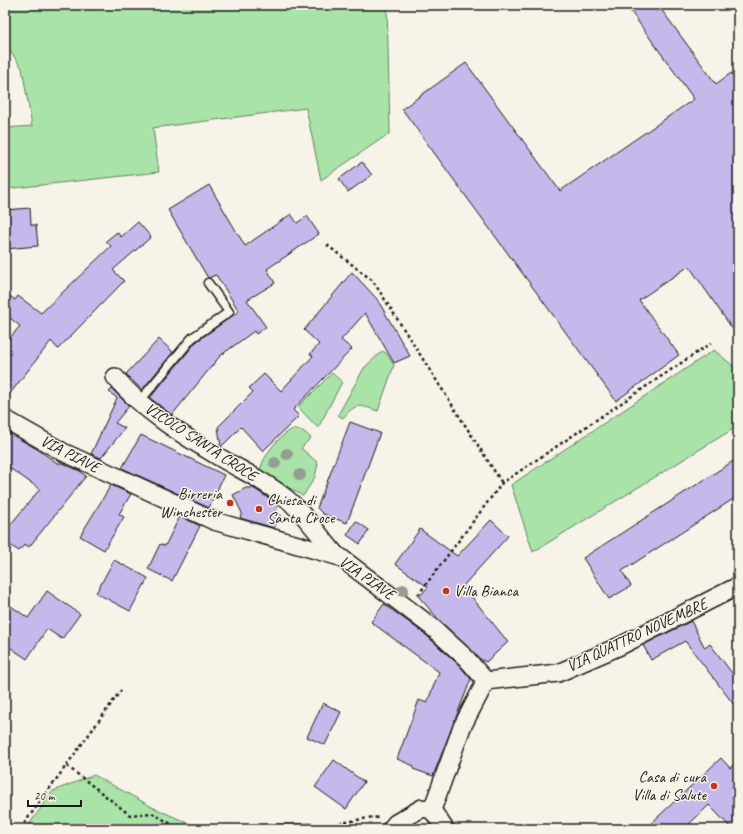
<svg xmlns="http://www.w3.org/2000/svg" width="743" height="834" font-family="Caveat,sans-serif">
<style>
.green{fill:#a9e3a8;stroke:#628062}
.building{fill:#c5b9eb;stroke:#1c1c1c}
.lines{fill:none;stroke-linecap:round;stroke-linejoin:round}
.lane-casing{stroke:#1c1c1c;stroke-width:11}
.street-casing{stroke:#1c1c1c;stroke-width:20}
.path{stroke:#1c1c1c;stroke-width:2.5;stroke-dasharray:3 3;stroke-linecap:butt}
.lane{stroke:#f7f3e8;stroke-width:8}
.street{stroke:#f7f3e8;stroke-width:17}
.tree{fill:#969e8f}
.poi-dot{fill:#c8321e;stroke:#f7f3e8;stroke-width:1.5}
.labels{text-anchor:middle;dominant-baseline:central;stroke-width:3;stroke-linejoin:round;paint-order:stroke}
.street-label{font-size:16px;fill:#1c1c1c;stroke:#f7f3e8}
.poi-label{font-size:16px;fill:#1c1c1c;stroke:#f7f3e8;text-anchor:end}
</style>
<rect width="100%" height="100%" fill="#f7f3e8"/>
<filter id="ink" filterUnits="userSpaceOnUse"><feTurbulence type="fractalNoise" baseFrequency=".025" numOctaves="2"/><feDisplacementMap in="SourceGraphic" scale="8" xChannelSelector="R" yChannelSelector="G"/><feConvolveMatrix kernelMatrix="1 2 1 2 8 2 1 2 1" color-interpolation-filters="sRGB"/></filter>
<g filter="url(#ink)">
<g class="green">
<polygon points="5,5 387,5 390,133 321,180 306,108 153,128 159,172 5,189 5,128 32,126 22,68 5,44"/>
<polygon points="714,350 738,370 738,426 533,552 511,485"/>
<path d="M382,351L386,353L394,365L378,411C359,405 357,402 343,418L338,415L364,368Z"/>
<polygon points="332,373 342,382 318,428 298,407"/>
<path d="M293,429L303,431L311,438L301,448L318,463L315,477L303,496L260,470C264,455 278,436 293,429Z"/>
<polygon points="94,775 154,808 197,827 314,823 319,829 27,829 28,826 53,791"/>
</g>
<g class="building">
<polygon points="626,5 658,5 716,84 731,73 738,82 738,337 689,266 639,300 679,355 616,401 402,109 466,63 560,191 694,99"/>
<polygon points="362,162 372,175 348,192 339,179"/>
<polygon points="209,185 245,246 291,214 297,223 307,216 319,234 267,269 275,283 247,300 266,327 256,334 254,331 220,356 172,415 150,398 196,342 239,311 216,275 208,278 168,210"/>
<polygon points="30,208 31,225 36,225 38,246 5,249 5,210"/>
<polygon points="138,222 151,237 113,270 124,281 58,349 51,341 5,400 5,344 20,326 5,314 5,292 15,300 18,296 41,313 111,246 106,241 117,232 121,237"/>
<polygon points="352,272 377,299 410,356 394,363 365,313 341,340 352,349 293,410 299,416 263,451 241,427 221,447 218,427 253,392 249,388 264,374 281,391 313,356 310,354 319,344 304,330"/>
<polygon points="159,339 173,352 142,390 126,374"/>
<polygon points="112,389 129,406 115,423 125,428 101,458 91,454 117,398 109,392"/>
<polygon points="350,422 380,433 347,523 323,514 317,508"/>
<polygon points="5,431 37,449 57,463 62,463 80,471 86,476 29,547 25,544 19,551 5,542 5,531 40,489 5,465"/>
<polygon points="141,435 224,475 209,508 122,468"/>
<polygon points="738,458 738,496 622,571 631,586 609,599 583,558"/>
<polygon points="111,485 131,494 119,514 124,517 104,550 80,536"/>
<polygon points="246,488 253,488 279,505 275,512 282,516 274,528 240,518 242,513 233,495"/>
<polygon points="180,516 200,526 172,581 148,569 160,544 165,546"/>
<polygon points="491,520 508,536 463,586 508,642 486,662 480,659 440,621 419,597 428,587 395,564 420,529 457,556"/>
<polygon points="356,521 369,530 360,544 347,535"/>
<polygon points="114,560 148,578 130,611 96,593"/>
<polygon points="47,591 80,614 62,639 47,629 27,659 5,644 5,615 11,606 28,618"/>
<polygon points="384,604 426,635 459,665 471,679 433,776 413,769 414,766 397,759 419,700 427,703 439,672 371,622"/>
<polygon points="691,621 705,648 710,644 738,681 738,710 685,641 651,660 643,645"/>
<polygon points="323,703 341,712 325,745 307,737"/>
<polygon points="721,758 730,768 738,760 738,829 732,829 709,805 684,829 645,829"/>
<polygon points="334,760 364,782 346,809 315,787"/>
</g>
<g class="lines">
<g class="lane-casing">
<polyline id="lane" points="139,402 192,338 229,312 208,283"/>
</g>
<g class="street-casing">
<g id="street">
<path d="M115,377C143,411 182,435 219,457C242,471 266,481 287,499C304,513 322,539 337,556"/>
<polyline points="5,419 63,452 214,521 340,557 432,627 466,658 486,681"/>
<polyline points="486,681 558,673 620,646 738,586"/>
<polyline points="432,810 462,727 486,681"/>
<polyline points="432,810 445,829"/>
<polyline points="391,829 396,823 422,808 432,810"/>
</g>
</g>
<g class="path">
<polyline points="327,245 373,281 502,483"/>
<polyline points="418,595 502,483 711,343"/>
<polyline points="67,766 130,815 152,813 173,825 173,829"/>
<polyline points="23,829 23,825 122,689"/>
<polyline points="323,829 340,823"/>
<polyline points="336,829 341,823 373,817 378,818"/>
</g>
<use href="#lane" class="lane"/>
<use href="#street" class="street"/>
</g>
<g class="tree">
<circle cx="287" cy="454" r="6"/>
<circle cx="275" cy="463" r="6"/>
<circle cx="300" cy="475" r="6"/>
<circle cx="403" cy="590" r="6"/>
</g>
</g>
<g class="poi-dot">
<circle cx="230" cy="503" r="4"/>
<circle cx="259" cy="509" r="4"/>
<circle cx="446" cy="591" r="4"/>
<circle cx="714" cy="786" r="4"/>
</g>
<g class="labels">
<g class="street-label">
<text transform="translate(201 442) rotate(33)">VICOLO SANTA CROCE</text>
<text transform="translate(70 454) rotate(27)">VIA PIAVE</text>
<text transform="translate(367 578) rotate(35)">VIA PIAVE</text>
<text transform="translate(637 635) rotate(-25)">VIA QUATTRO NOVEMBRE</text>
</g>
<g class="poi-label">
<text x="222" y="494">Birreria<tspan x="222" dy="18">Winchester</tspan></text>
<text x="267" y="500" text-anchor="start">Chiesa di<tspan x="267" dy="18">Santa Croce</tspan></text>
<text x="454" y="591" text-anchor="start">Villa Bianca</text>
<text x="706" y="777">Casa di cura<tspan x="706" dy="18">Villa di Salute</tspan></text>
</g>
</g>
<rect width="743" height="834" fill="none" stroke="#f7f3e8" stroke-width="20"/>
<rect x="10" y="10" width="723" height="814" fill="none" stroke="#1c1c1c" stroke-width="1.5" filter="url(#ink)"/>
<path d="M28 800v6h53v-6" fill="none" stroke="#1c1c1c" stroke-width="2"/>
<text x="34" y="800" font-size="12" fill="#1c1c1c" stroke="#f7f3e8" stroke-width="3" paint-order="stroke">20 m</text>
</svg>
